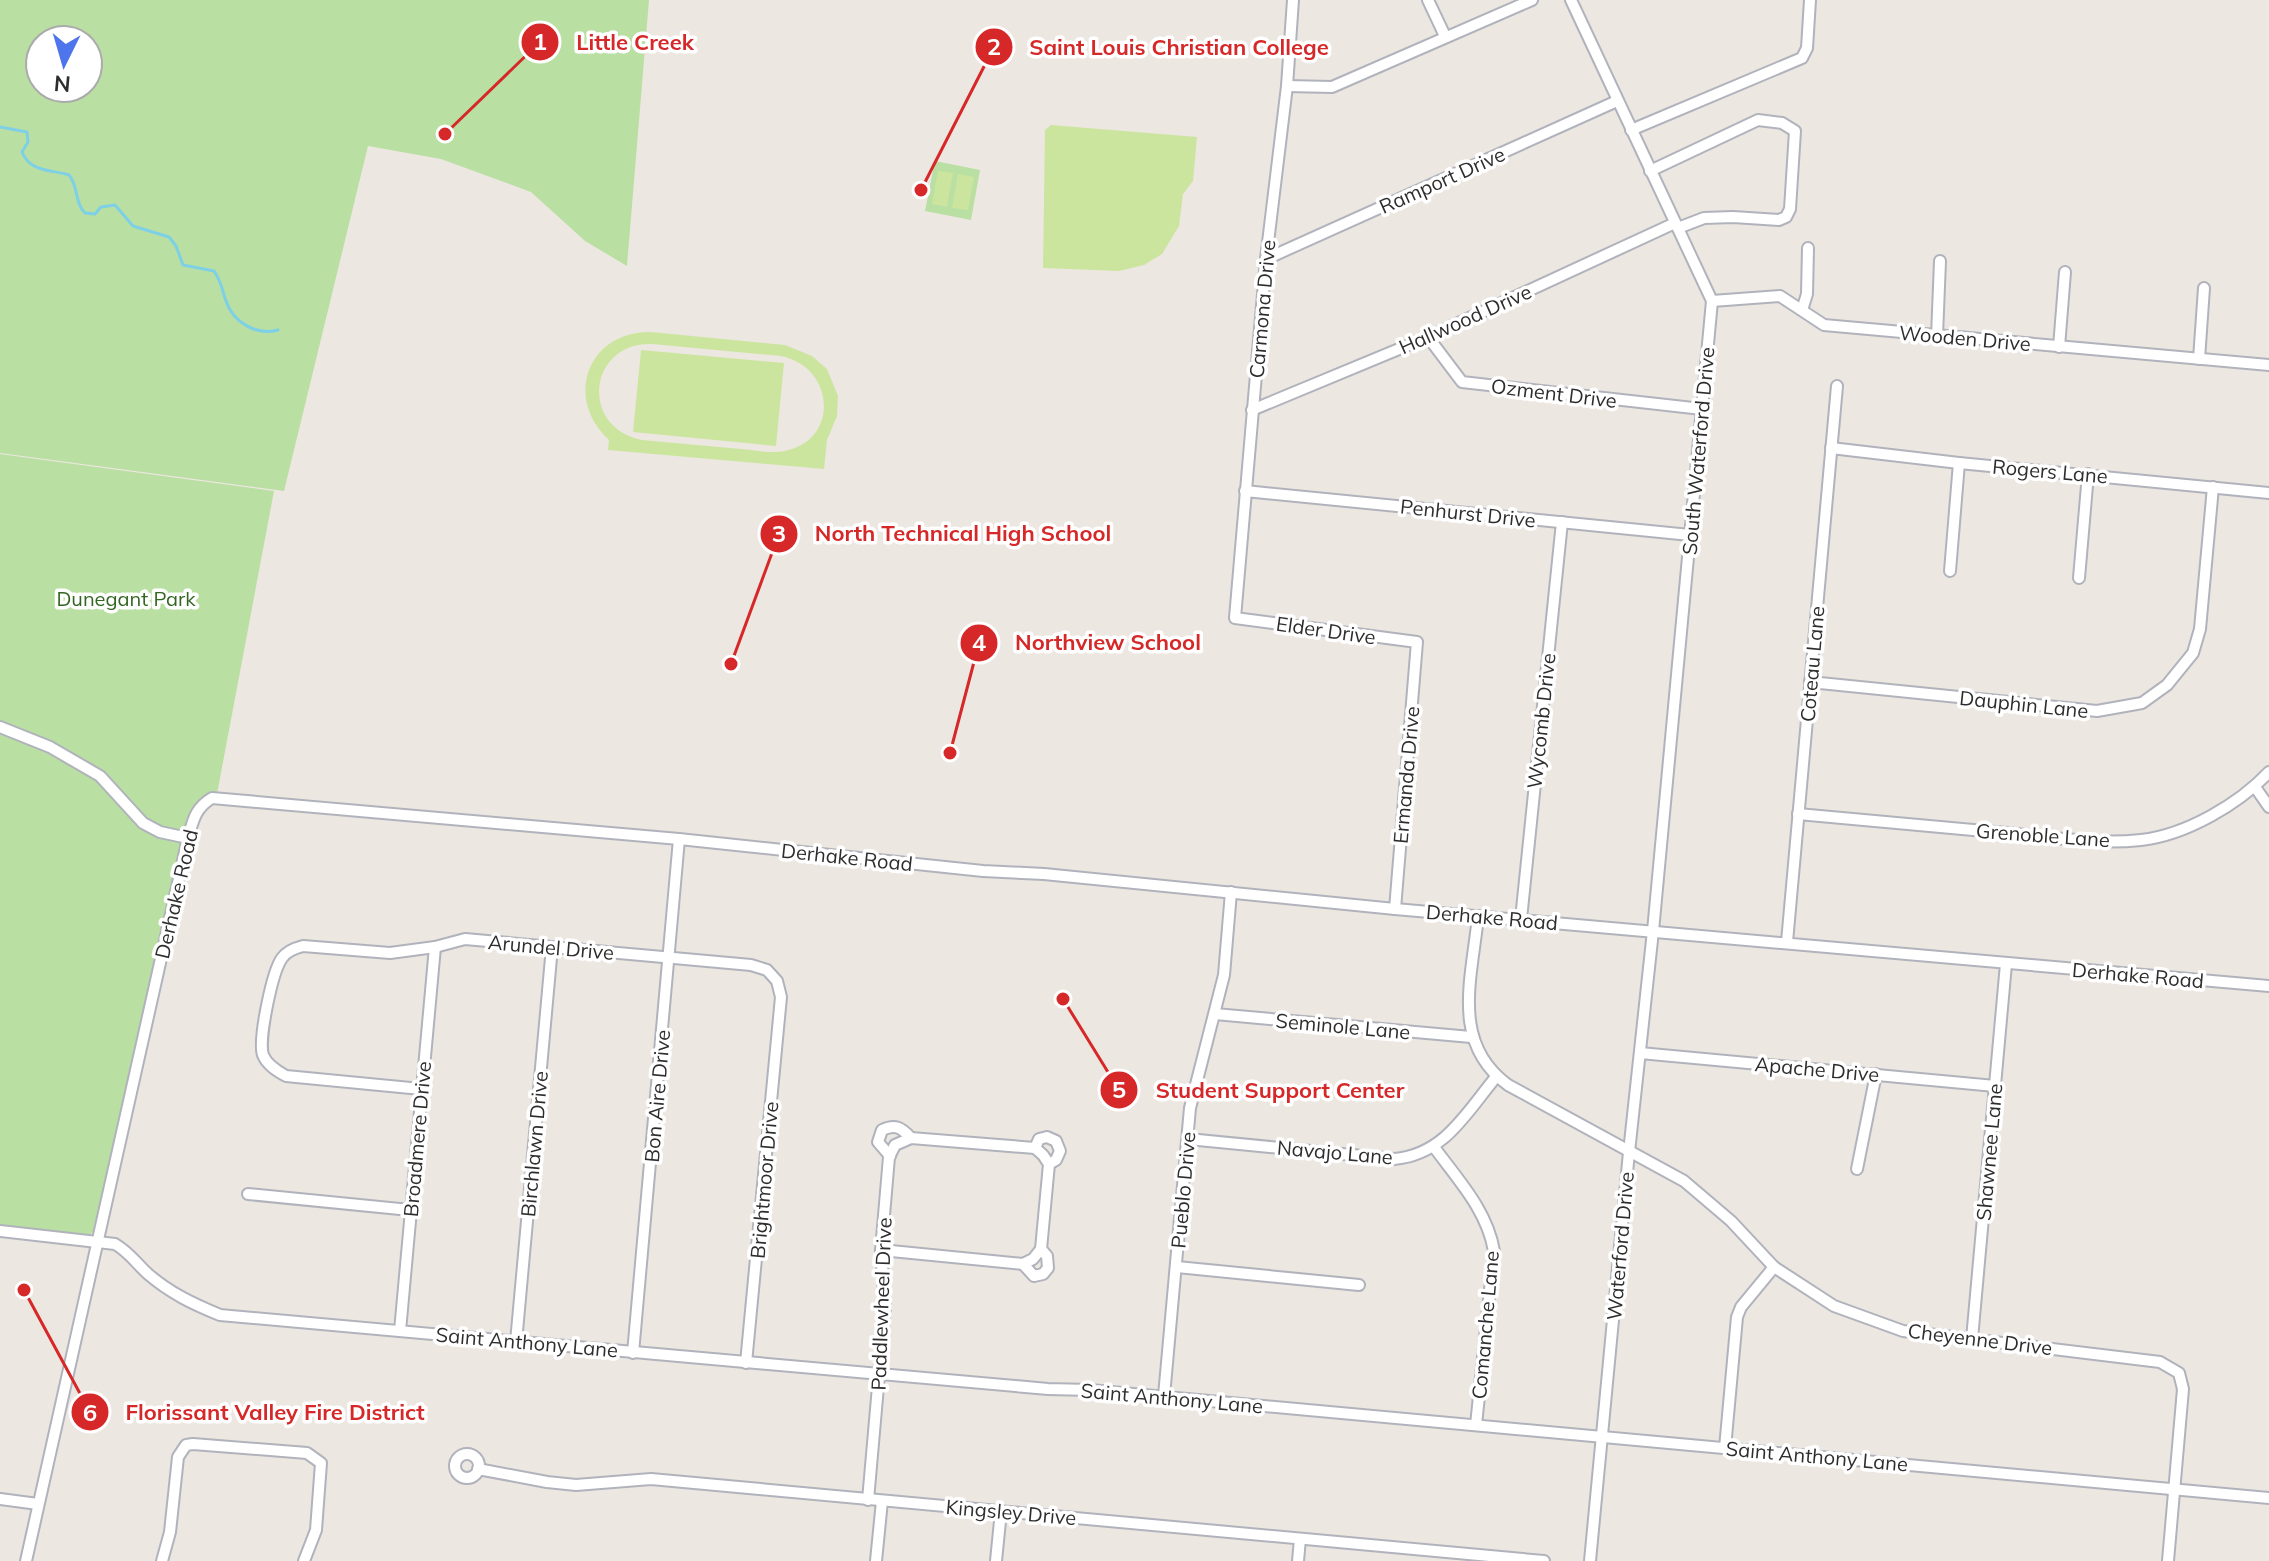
<svg xmlns="http://www.w3.org/2000/svg" width="2269" height="1561" font-family="Mulish,sans-serif">
<style>
.green{fill:#badfa2;fill-rule:evenodd}
.pitch{fill:#cbe59f;fill-rule:evenodd}
.lines{fill:none;stroke-linecap:round;stroke-linejoin:round}
.stream{stroke:#7dd0e6;stroke-width:3}
.minor-casing{stroke:#b1b3bc;stroke-width:14}
.minor{stroke:#fff;stroke-width:10}
.labels{text-anchor:middle;dominant-baseline:central;stroke-width:7;stroke-linejoin:round;paint-order:stroke}
.street-label{font-size:20px;fill:#2d2d2d;stroke:#fff}
.park-label{font-size:20px;fill:#336621;stroke:#fff}
.leader{fill:none;stroke:#d62828;stroke-width:3}
.callout-dot{fill:#d62828;stroke:#fff;stroke-width:3}
.mark-label{font-size:24px;text-anchor:middle;font-weight:bold;fill:#fff}
.callout-label{font-size:22px;text-anchor:middle;font-weight:bold;fill:#d62828;stroke:#fff;stroke-width:7;stroke-linejoin:round;paint-order:stroke}
</style>
<rect width="100%" height="100%" fill="#ede7e1"/>
<g class="green">
<path d="M0,0H649L627,266L585,241L531,192L441,159L368,146L284,491L0,453ZM40,40H88V88H40Z"/>
<polygon points="935,161 980,170 971,220 925,211"/>
<polygon points="0,454 274,491 217,794 201,797 187,818 96,1228 90,1235 0,1226"/>
</g>
<g class="pitch">
<polygon points="1051,125 1197,137 1193,181 1183,194 1179,226 1162,254 1144,265 1119,271 1043,268 1045,130"/>
<polygon points="938,171 953,173 947,207 932,204"/>
<polygon points="958,174 974,177 968,210 952,208"/>
<path d="M651,332L785,345L812,356L827,369L838,396L837,416L827,440L824,469L608,450L609,440C563,398 588,331 651,332ZM652,344L781,356C835,367 840,440 785,451C771,454 755,450 741,449C708,446 675,443 642,440C579,428 588,342 652,344Z"/>
<polygon points="641,350 784,363 776,446 633,432"/>
</g>
<g class="lines">
<path class="stream" d="M0,127L27,132L28,142L22,152C31,173 50,169 69,175C79,187 74,202 85,213L95,214L101,207L115,205L133,226L169,237L176,246L183,265L214,271C221,281 222,289 226,301C233,322 256,336 278,330"/>
<g class="minor-casing">
<g id="minor">
<polyline points="1293,0 1287,86 1266,259 1235,618 1417,642 1395,909"/>
<polyline points="1428,0 1445,36"/>
<polyline points="1571,0 1712,301 1653,931 1629,1152 1590,1561"/>
<polyline points="1287,86 1332,87 1532,0"/>
<polyline points="1631,130 1802,58 1807,48 1810,0"/>
<polyline points="1650,171 1758,120 1782,123 1795,131 1790,209 1786,217 1779,220 1733,217 1704,218 1678,228"/>
<polyline points="1266,259 1617,101"/>
<polyline points="1712,301 1780,296 1824,325 2269,365"/>
<polyline points="1802,310 1807,294 1808,248"/>
<polyline points="1937,336 1940,261"/>
<polyline points="1428,337 1462,382 1702,409"/>
<polyline points="2059,347 2065,272"/>
<polyline points="2199,359 2204,288"/>
<polyline points="1252,410 1428,337 1675,223"/>
<polyline points="1831,448 1959,463 2269,493"/>
<polyline points="1245,491 1690,535"/>
<polyline points="1950,571 1959,463"/>
<polyline points="2079,578 2088,474"/>
<polyline points="1810,682 2097,711 2142,703 2167,685 2193,653 2200,629 2213,487"/>
<polyline points="0,727 50,747 100,776 143,823 160,832 188,838"/>
<polyline points="2255,787 2269,807"/>
<path d="M1798,814C1868,821 1937,827 2006,833C2051,837 2096,845 2141,840C2186,835 2239,804 2269,772"/>
<path d="M1478,916C1472,978 1450,1043 1508,1085L1684,1181L1731,1221L1774,1267L1834,1306L1903,1331L2160,1362L2179,1373L2183,1389L2168,1561"/>
<polyline points="1521,919 1562,522"/>
<polyline points="1787,942 1837,386"/>
<polyline points="1215,1014 1471,1037"/>
<polyline points="1640,1053 1995,1086"/>
<path d="M421,1089L286,1076C277,1071 267,1065 263,1055C258,1040 272,972 282,958C287,951 295,948 303,946L390,953L435,947L465,939L751,965L767,970L777,981L781,997L746,1363"/>
<path d="M1188,1139L1394,1159C1444,1155 1466,1113 1496,1077"/>
<path d="M1434,1147C1458,1180 1487,1210 1494,1251L1476,1425"/>
<polyline points="1035,1148 1039,1139 1047,1137 1056,1141 1060,1151 1056,1160 1049,1164"/>
<path d="M890,1156L878,1142L882,1130C895,1124 901,1127 911,1138"/>
<polyline points="1857,1169 1876,1074"/>
<polyline points="248,1194 410,1210"/>
<path d="M0,1231L115,1244C129,1252 136,1263 148,1274C170,1293 193,1304 220,1315L1048,1389L1090,1390L2269,1498"/>
<polyline points="1023,1264 1034,1276 1043,1274 1048,1268 1047,1256 1041,1249"/>
<polyline points="1177,1267 1359,1285"/>
<polyline points="400,1331 435,947"/>
<polyline points="1972,1339 2006,964"/>
<polyline points="516,1342 552,947"/>
<polyline points="633,1353 679,839"/>
<polyline points="1164,1396 1190,1108 1224,975 1231,892"/>
<polyline points="1725,1448 1737,1317 1741,1307 1774,1267"/>
<circle cx="467" cy="1466" r="12"/>
<polyline points="478,1469 547,1482 576,1485 651,1479 1544,1561"/>
<polyline points="0,1499 38,1504"/>
<polyline points="868,1500 885,1307 881,1250 889,1157 895,1145 911,1138 1035,1148 1043,1155 1049,1164 1041,1249 1033,1259 1023,1264 881,1250"/>
<path d="M26,1561L188,838C193,821 195,808 212,798L679,839L983,871L1044,874L1395,909L2269,986"/>
<polyline points="162,1561 170,1532 178,1457 186,1445 193,1444 307,1453 321,1463 316,1530 304,1561"/>
<polyline points="876,1561 882,1501"/>
<polyline points="996,1561 1001,1511"/>
<polyline points="1298,1561 1300,1539"/>
</g>
</g>
<use href="#minor" class="minor"/>
</g>
<g class="labels">
<g class="street-label">
<text transform="translate(1442 180) rotate(-24)">Ramport Drive</text>
<text transform="translate(1262 309) rotate(-85)">Carmona Drive</text>
<text transform="translate(1465 319) rotate(-24)">Hallwood Drive</text>
<text transform="translate(1965 338) rotate(5)">Wooden Drive</text>
<text transform="translate(1554 393) rotate(7)">Ozment Drive</text>
<text transform="translate(1698 451) rotate(-85)">South Waterford Drive</text>
<text transform="translate(2050 471) rotate(5)">Rogers Lane</text>
<text transform="translate(1468 513) rotate(6)">Penhurst Drive</text>
<text transform="translate(1326 630) rotate(8)">Elder Drive</text>
<text transform="translate(1812 664) rotate(-85)">Coteau Lane</text>
<text transform="translate(2024 704) rotate(6)">Dauphin Lane</text>
<text transform="translate(1541 721) rotate(-84)">Wycomb Drive</text>
<text transform="translate(1406 775) rotate(-85)">Ermanda Drive</text>
<text transform="translate(2043 835) rotate(4)">Grenoble Lane</text>
<text transform="translate(847 857) rotate(6)">Derhake Road</text>
<text transform="translate(176 894) rotate(-77)">Derhake Road</text>
<text transform="translate(1492 917) rotate(5)">Derhake Road</text>
<text transform="translate(551 947) rotate(5)">Arundel Drive</text>
<text transform="translate(2138 975) rotate(5)">Derhake Road</text>
<text transform="translate(1343 1026) rotate(5)">Seminole Lane</text>
<text transform="translate(1817 1069) rotate(5)">Apache Drive</text>
<text transform="translate(657 1096) rotate(-85)">Bon Aire Drive</text>
<text transform="translate(417 1139) rotate(-85)">Broadmere Drive</text>
<text transform="translate(534 1144) rotate(-85)">Birchlawn Drive</text>
<text transform="translate(1335 1152) rotate(5)">Navajo Lane</text>
<text transform="translate(1989 1152) rotate(-85)">Shawnee Lane</text>
<text transform="translate(764 1180) rotate(-85)">Brightmoor Drive</text>
<text transform="translate(1183 1190) rotate(-85)">Pueblo Drive</text>
<text transform="translate(1620 1246) rotate(-85)">Waterford Drive</text>
<text transform="translate(881 1304) rotate(-88)">Paddlewheel Drive</text>
<text transform="translate(1485 1325) rotate(-85)">Comanche Lane</text>
<text transform="translate(1980 1339) rotate(7)">Cheyenne Drive</text>
<text transform="translate(527 1342) rotate(5)">Saint Anthony Lane</text>
<text transform="translate(1172 1398) rotate(5)">Saint Anthony Lane</text>
<text transform="translate(1817 1456) rotate(5)">Saint Anthony Lane</text>
<text transform="translate(1011 1512) rotate(5)">Kingsley Drive</text>
</g>
<g class="park-label">
<text x="126" y="598">Dunegant Park</text>
</g>
</g>
<path class="leader" d="M445 134L540 42M921 190L994 47M731 664L779 534M950 753L979 643M1063 999L1119 1090M24 1290L90 1412"/>
<g class="callout-dot">
<circle cx="445" cy="134" r="8"/>
<circle cx="921" cy="190" r="8"/>
<circle cx="731" cy="664" r="8"/>
<circle cx="950" cy="753" r="8"/>
<circle cx="1063" cy="999" r="8"/>
<circle cx="24" cy="1290" r="8"/>
<circle cx="540" cy="42" r="20"/>
<circle cx="994" cy="47" r="20"/>
<circle cx="779" cy="534" r="20"/>
<circle cx="979" cy="643" r="20"/>
<circle cx="1119" cy="1090" r="20"/>
<circle cx="90" cy="1412" r="20"/>
</g>
<g class="mark-label">
<text x="540" y="50">1</text>
<text x="994" y="55">2</text>
<text x="779" y="542">3</text>
<text x="979" y="651">4</text>
<text x="1119" y="1098">5</text>
<text x="90" y="1421">6</text>
</g>
<g class="callout-label">
<text x="635" y="50">Little Creek</text>
<text x="1179" y="55">Saint Louis Christian College</text>
<text x="963" y="541">North Technical High School</text>
<text x="1108" y="650">Northview School</text>
<text x="1280" y="1098">Student Support Center</text>
<text x="275" y="1420">Florissant Valley Fire District</text>
</g>
<g transform="translate(64 64) rotate(185)"><circle r="38" fill="#ffffff" stroke="#ababab" stroke-width="2"/>
<path d="M0-6L14 30L0 20L-14 30Z" fill="#4f75ec"/>
<text y="-12" font-size="22" font-weight="bold" text-anchor="middle" fill="#2d2d2d">N</text>
</g>
</svg>
